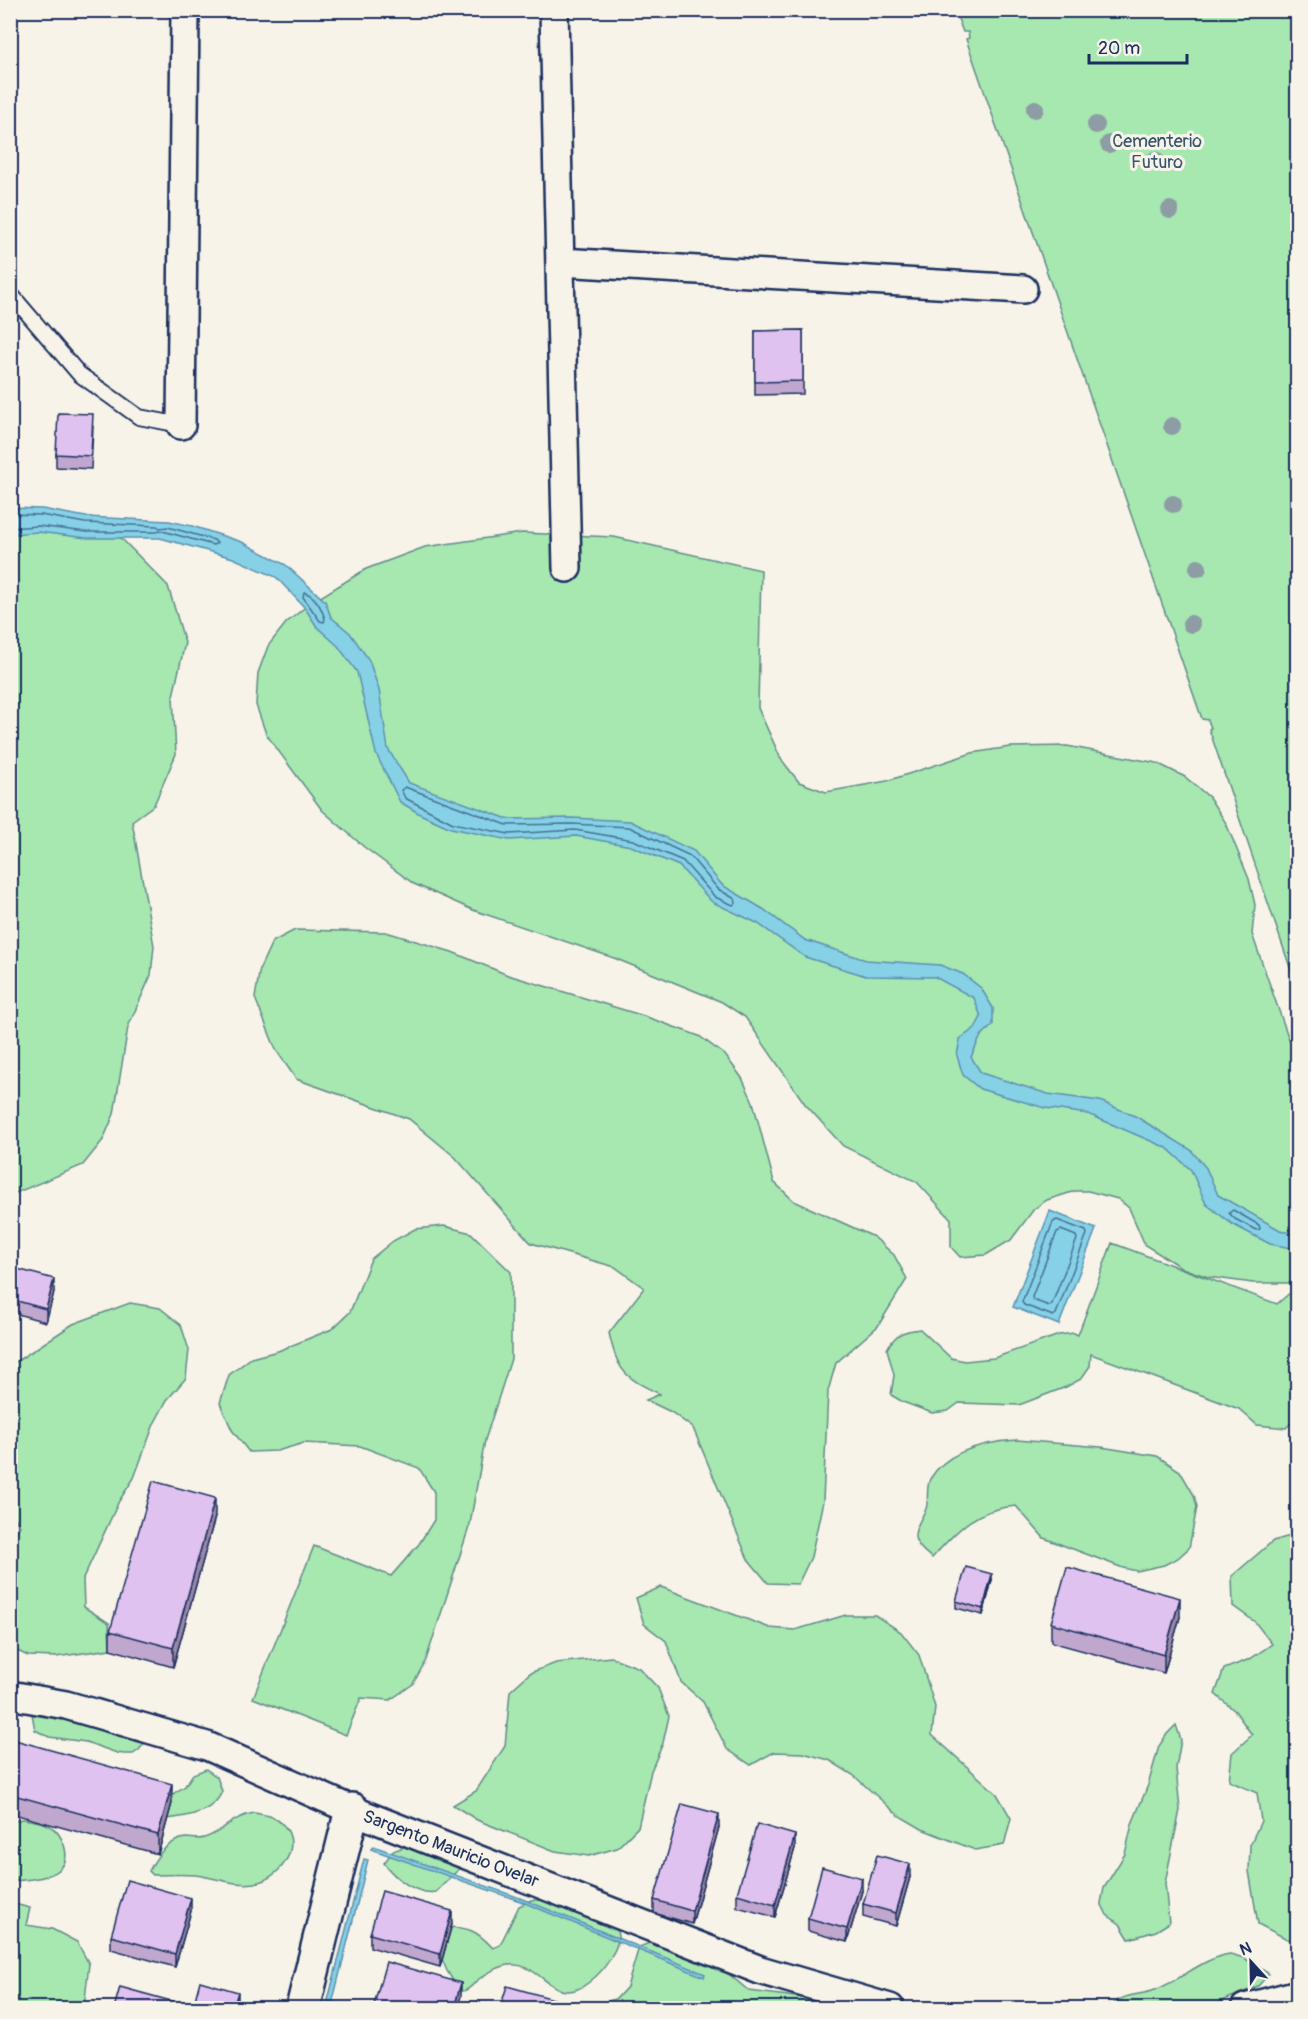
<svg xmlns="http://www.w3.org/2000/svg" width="1308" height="2019" font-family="Pangolin,sans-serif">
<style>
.green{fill:#a7e7b0;stroke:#618b87;stroke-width:1.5}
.water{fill:#86d1e6;stroke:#5b90b0;stroke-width:1.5}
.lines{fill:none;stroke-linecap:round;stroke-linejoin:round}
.shore{stroke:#467094;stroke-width:1.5}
.service-casing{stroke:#1b2f5e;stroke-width:18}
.minor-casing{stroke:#1b2f5e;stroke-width:32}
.tertiary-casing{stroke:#1b2f5e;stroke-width:38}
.service{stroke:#f7f3e8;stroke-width:14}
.minor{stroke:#f7f3e8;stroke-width:27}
.tertiary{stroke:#f7f3e8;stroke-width:33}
.tree{fill:#8d9ca5}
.wall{fill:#c0a7ce;stroke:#1b2f5e;stroke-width:1.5}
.shaded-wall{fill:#9c88a8;stroke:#1b2f5e;stroke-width:1.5}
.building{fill:#dfc2f0;stroke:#1b2f5e;stroke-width:1.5}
.labels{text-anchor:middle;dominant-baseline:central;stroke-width:6;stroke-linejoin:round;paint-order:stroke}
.park-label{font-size:18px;fill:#37546e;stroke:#f7f3e8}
.street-label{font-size:18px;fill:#1b2f5e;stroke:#f7f3e8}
</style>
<rect width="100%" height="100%" fill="#f7f3e8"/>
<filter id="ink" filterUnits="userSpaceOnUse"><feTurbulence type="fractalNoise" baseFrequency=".0167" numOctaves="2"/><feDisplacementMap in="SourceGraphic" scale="12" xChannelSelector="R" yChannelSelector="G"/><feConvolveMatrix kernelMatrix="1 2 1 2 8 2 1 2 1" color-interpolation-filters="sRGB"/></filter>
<g filter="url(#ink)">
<g class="green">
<polygon points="955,11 1297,11 1297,988 1209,729 1211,728 1208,720 1202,719 966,39 969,38 968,32 963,32"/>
<polygon points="10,508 96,521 120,537 168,586 185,643 173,696 176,754 154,805 132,821 154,946 151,975 128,1027 114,1114 103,1140 83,1165 11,1195"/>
<polygon points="522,533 614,537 761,570 758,708 781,759 799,782 826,792 887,781 972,753 1010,747 1067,746 1157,763 1185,777 1209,797 1226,823 1249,879 1255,905 1252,934 1297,1062 1297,1283 1253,1283 1208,1277 1182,1268 1145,1245 1129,1208 1118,1199 1088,1191 1075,1191 1047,1200 1034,1209 1011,1240 986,1255 960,1257 951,1247 951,1219 917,1182 843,1146 805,1104 745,1017 722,1002 614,958 473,910 414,884 364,847 322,810 266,734 256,705 258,673 268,646 286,623 309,604 366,569 425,547"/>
<path d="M295,930L386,932L452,952L508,975L644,1016L699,1036L725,1055L742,1078L753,1102L774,1182L794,1201L874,1237L894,1255L907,1279L878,1326L836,1363L828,1391L823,1501L811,1557L798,1584L768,1583L748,1559L693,1428L671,1412L646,1400L660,1394C624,1377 618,1372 609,1333L644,1288L615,1267L531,1243L455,1157L409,1119L296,1079L276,1050L255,998L260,968L272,942Z"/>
<polygon points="444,1226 471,1233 511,1272 511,1359 485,1440 470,1524 426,1660 413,1684 390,1700 361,1698 346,1735 253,1698 314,1546 391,1576 419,1544 434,1520 434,1492 419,1468 360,1446 304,1443 277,1451 249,1452 232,1430 220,1403 229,1375 251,1358 278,1351 332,1329 350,1312 371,1259 393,1241 415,1229"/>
<path d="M1112,1243L1277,1304L1291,1292H1297V1417L1286,1428L1257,1425L1239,1409L1091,1354L1090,1366L1081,1379L1066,1387L1019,1405L959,1403L948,1411L932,1413L903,1402L891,1395L894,1375L887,1349C895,1334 903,1331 920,1329L951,1358L965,1361L994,1358L1059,1335L1074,1333L1078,1335Z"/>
<polygon points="130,1303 160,1308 181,1325 189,1350 186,1378 167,1400 154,1424 134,1478 119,1501 83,1579 84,1607 109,1623 110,1649 56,1657 28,1656 11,1648 11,1540 20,1526 11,1511 11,1365 73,1324"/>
<path d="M1017,1440L1101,1447L1157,1456L1180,1471L1194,1495L1197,1507L1189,1548L1178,1558L1164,1565L1137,1571L1123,1568L1044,1538L1016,1506C975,1509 958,1529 932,1558C908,1540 913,1534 925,1511C930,1502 925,1489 930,1479C947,1450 987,1442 1017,1440Z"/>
<polygon points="1297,1534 1298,1940 1297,1940 1287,1939 1258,1924 1249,1871 1250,1845 1261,1821 1257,1793 1229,1781 1232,1753 1252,1735 1235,1711 1215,1694 1224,1669 1250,1659 1272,1644 1255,1622 1233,1606 1232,1576 1273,1541"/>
<polygon points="661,1587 770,1628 795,1630 846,1615 875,1615 901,1632 919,1655 935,1707 932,1735 997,1794 1011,1818 1004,1845 975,1850 922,1829 898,1815 853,1775 829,1760 803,1753 774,1752 751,1765 727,1749 703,1702 681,1682 666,1641 644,1624 636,1598"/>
<polygon points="611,1657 639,1668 658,1688 669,1716 663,1743 651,1771 638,1827 617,1848 589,1856 555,1851 477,1820 453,1805 476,1791 505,1746 510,1691 530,1673 556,1663"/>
<path d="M62,1692C87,1695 116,1699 136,1717C142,1722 145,1731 149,1737L139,1750L133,1754H124L117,1753L86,1742L49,1737L35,1730L32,1714L33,1707Z"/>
<polygon points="1176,1725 1181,1740 1176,1768 1180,1810 1165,1883 1169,1923 1156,1931 1129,1939 1120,1924 1107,1915 1101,1903 1104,1888 1125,1854 1132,1824 1148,1785 1159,1746 1167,1734"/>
<path d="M206,1769L217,1777L222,1791C214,1813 186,1817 166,1819L167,1798L185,1786L193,1774Z"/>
<path d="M254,1813C260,1814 267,1815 272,1817C307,1834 288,1873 259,1882C238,1888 215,1877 195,1875C181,1874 167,1875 153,1875L149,1871C156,1857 168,1840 186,1838C192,1838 199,1840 204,1838C220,1834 233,1816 254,1813Z"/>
<path d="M22,1819C31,1820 41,1821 50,1826C62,1833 72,1856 61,1868C51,1879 25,1879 11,1882V1822Z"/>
<path d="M406,1846H428L463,1865L436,1892C417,1895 395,1879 384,1863L393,1851Z"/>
<path d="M531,1900H545L614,1925C621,1936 618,1945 612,1955C607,1966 597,1976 588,1983C553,2010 542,1960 508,1965C498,1967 487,1973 479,1979C472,1985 470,1990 460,1992L447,1971L441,1957L444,1927C469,1927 476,1930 493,1948L500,1945L519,1906Z"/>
<polygon points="11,1903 30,1908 26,1925 52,1929 77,1942 89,1964 84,2008 11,2008"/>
<polygon points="652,1942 680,1948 718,1965 749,1991 803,1998 814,1990 821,2001 822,2008 577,2008 590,2002 604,2003 617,1998 627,1987 639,1947"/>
<path d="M1230,1954L1244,1958L1269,1974L1258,1986L1206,2008H1109C1124,1992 1136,1997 1155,1990C1181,1980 1203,1958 1230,1954Z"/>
</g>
<g class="water">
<polygon points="11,508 42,509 86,517 169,521 192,526 242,542 286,565 325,601 331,617 350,633 369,660 379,690 388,749 409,783 508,819 572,818 630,821 694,851 722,885 763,909 805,940 866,960 940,965 963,974 981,988 993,1008 993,1025 981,1036 971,1057 981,1073 1048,1094 1100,1101 1137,1117 1191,1150 1206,1168 1218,1195 1280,1230 1297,1235 1297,1249 1270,1244 1232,1224 1206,1204 1191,1170 1167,1148 1088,1114 1045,1108 980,1089 963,1075 957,1056 960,1039 975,1028 981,1017 974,998 935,977 866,976 805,957 757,923 712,902 679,866 631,846 576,836 509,840 451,828 420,814 400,802 376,754 357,672 338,646 317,627 305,608 276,577 233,558 160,538 87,538 38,532 11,534"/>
<polygon points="1050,1211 1096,1229 1059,1325 1013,1307"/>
<polygon points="373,1846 520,1898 705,1974 704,1977 520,1901 371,1849"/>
<polygon points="364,1859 368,1860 331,2008 326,2008"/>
</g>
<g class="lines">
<g class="shore">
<polyline points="10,514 41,515 85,523 157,526 160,528 168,527 214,540 217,543 213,545 159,530 157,532 87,532 38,526 10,528"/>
<path d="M304,592C316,596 321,607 325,619L324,622L320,621L303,597Z"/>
<polygon points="405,787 507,825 572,824 629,827 690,856 718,889 735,899 736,903 733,905 715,897 683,861 633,840 575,830 509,834 453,823 405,798 401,790"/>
<polygon points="1233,1210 1259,1225 1260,1229 1256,1230 1235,1219 1229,1213"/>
<polygon points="1057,1220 1086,1231 1087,1234 1056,1314 1053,1316 1024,1305 1022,1302 1053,1222"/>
<polygon points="1061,1230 1076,1236 1077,1239 1052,1304 1049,1306 1033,1300 1032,1297 1057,1232"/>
</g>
<g class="service-casing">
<polyline id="service" points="10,293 79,374 139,417 181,425"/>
</g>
<g class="minor-casing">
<g id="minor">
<polyline points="554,10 567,568"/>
<polyline points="560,262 1023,289"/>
<polyline points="181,425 185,10"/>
<polyline points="10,1695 66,1705 207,1746 352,1810 760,1970 890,2008"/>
<polyline points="1245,2008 1298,1994"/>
</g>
</g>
<g class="tertiary-casing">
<polyline id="tertiary" points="303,2008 352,1810"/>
</g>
<use href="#service" class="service"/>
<use href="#minor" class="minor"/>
<use href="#tertiary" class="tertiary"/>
</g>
<g class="tree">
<circle cx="1035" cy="109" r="9"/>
<circle cx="1096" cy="125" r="9"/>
<circle cx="1109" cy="144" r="9"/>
<circle cx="1155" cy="160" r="9"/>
<circle cx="1170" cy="210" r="9"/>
<circle cx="1172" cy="426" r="9"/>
<circle cx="1173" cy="504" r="9"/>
<circle cx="1198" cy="568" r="9"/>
<circle cx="1191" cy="624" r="9"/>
</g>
<g class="wall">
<polygon points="803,330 803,394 755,395 755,331"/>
<polygon points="93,427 91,469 56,467 56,454"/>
<polygon points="10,1267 54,1292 46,1322 10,1312"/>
<polygon points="215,1517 173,1667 110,1649 110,1631"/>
<polygon points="992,1580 983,1615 956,1608 956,1601"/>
<polygon points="1180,1617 1164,1673 1051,1642 1051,1623"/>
<polygon points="10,1758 172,1803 158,1854 10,1813"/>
<polygon points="719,1827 692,1924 654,1913 654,1900"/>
<polygon points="795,1848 775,1917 737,1907 737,1894"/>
<polygon points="910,1877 896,1926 863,1917 863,1904"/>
<polygon points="862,1891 847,1942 808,1931 808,1918"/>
<polygon points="191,1911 175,1967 111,1949 111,1936"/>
<polygon points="452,1924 440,1967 370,1947 370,1934"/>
</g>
<g class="shaded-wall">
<polygon points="54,1279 54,1292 46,1322 46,1309"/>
<polygon points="215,1498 215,1517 173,1667 173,1648"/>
<polygon points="992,1574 992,1580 983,1615 983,1609"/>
<polygon points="1180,1598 1180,1617 1164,1673 1164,1655"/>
<polygon points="172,1784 172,1803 158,1854 158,1835"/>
<polygon points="719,1814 719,1827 692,1924 692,1911"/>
<polygon points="795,1835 795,1848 775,1917 775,1905"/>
<polygon points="910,1864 910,1877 896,1926 896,1913"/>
<polygon points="862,1878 862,1891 847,1942 847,1929"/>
<polygon points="191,1898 191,1911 175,1967 175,1954"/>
<polygon points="452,1911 452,1924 440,1967 440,1954"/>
<polygon points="461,1983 461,1996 458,2008 454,2008"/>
<polygon points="238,1992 238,2005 237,2008 233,2008"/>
</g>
<g class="building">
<polygon points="803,330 803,381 755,382 755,331"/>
<polygon points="58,413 93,414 91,456 56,454"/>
<polygon points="10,1267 54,1279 46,1309 10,1299"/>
<polygon points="153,1481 215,1498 173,1648 110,1631"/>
<polygon points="966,1567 992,1574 983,1609 956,1601"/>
<polygon points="1067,1567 1180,1598 1164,1655 1051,1623"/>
<polygon points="15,1740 172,1784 158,1835 10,1794 10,1758"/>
<polygon points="682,1804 719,1814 692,1911 654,1900"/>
<polygon points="757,1824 795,1835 775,1905 737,1894"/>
<polygon points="877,1855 910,1864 896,1913 863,1904"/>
<polygon points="822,1867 862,1878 847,1929 808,1918"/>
<polygon points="127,1880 191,1898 175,1954 111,1936"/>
<polygon points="382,1891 452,1911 440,1954 370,1934"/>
<polygon points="386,1962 461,1983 454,2008 373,2008"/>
<polygon points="200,1981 238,1992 233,2008 114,2008 120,1987 193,2007"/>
<polygon points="507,1986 557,2000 554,2008 500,2008"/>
</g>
</g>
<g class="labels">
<g class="park-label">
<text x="1157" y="141">Cementerio<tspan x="1157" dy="21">Futuro</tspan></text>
</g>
<g class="street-label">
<text transform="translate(451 1849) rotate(21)">Sargento Mauricio Ovelar</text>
</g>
</g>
<rect width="1308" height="2019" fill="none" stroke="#f7f3e8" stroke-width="36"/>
<rect x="18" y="18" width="1272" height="1983" fill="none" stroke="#1b2f5e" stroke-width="2" filter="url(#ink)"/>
<g transform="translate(1251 1962) rotate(338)" stroke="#f7f3e8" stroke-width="4.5" paint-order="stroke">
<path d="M0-4.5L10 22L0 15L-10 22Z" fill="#1b2f5e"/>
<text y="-9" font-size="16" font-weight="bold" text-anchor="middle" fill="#1b2f5e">N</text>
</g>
<path d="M1089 54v9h98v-9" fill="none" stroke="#1b2f5e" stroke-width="3"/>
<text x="1098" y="54" font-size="18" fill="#1b2f5e" stroke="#f7f3e8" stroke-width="4.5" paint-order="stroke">20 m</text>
</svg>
